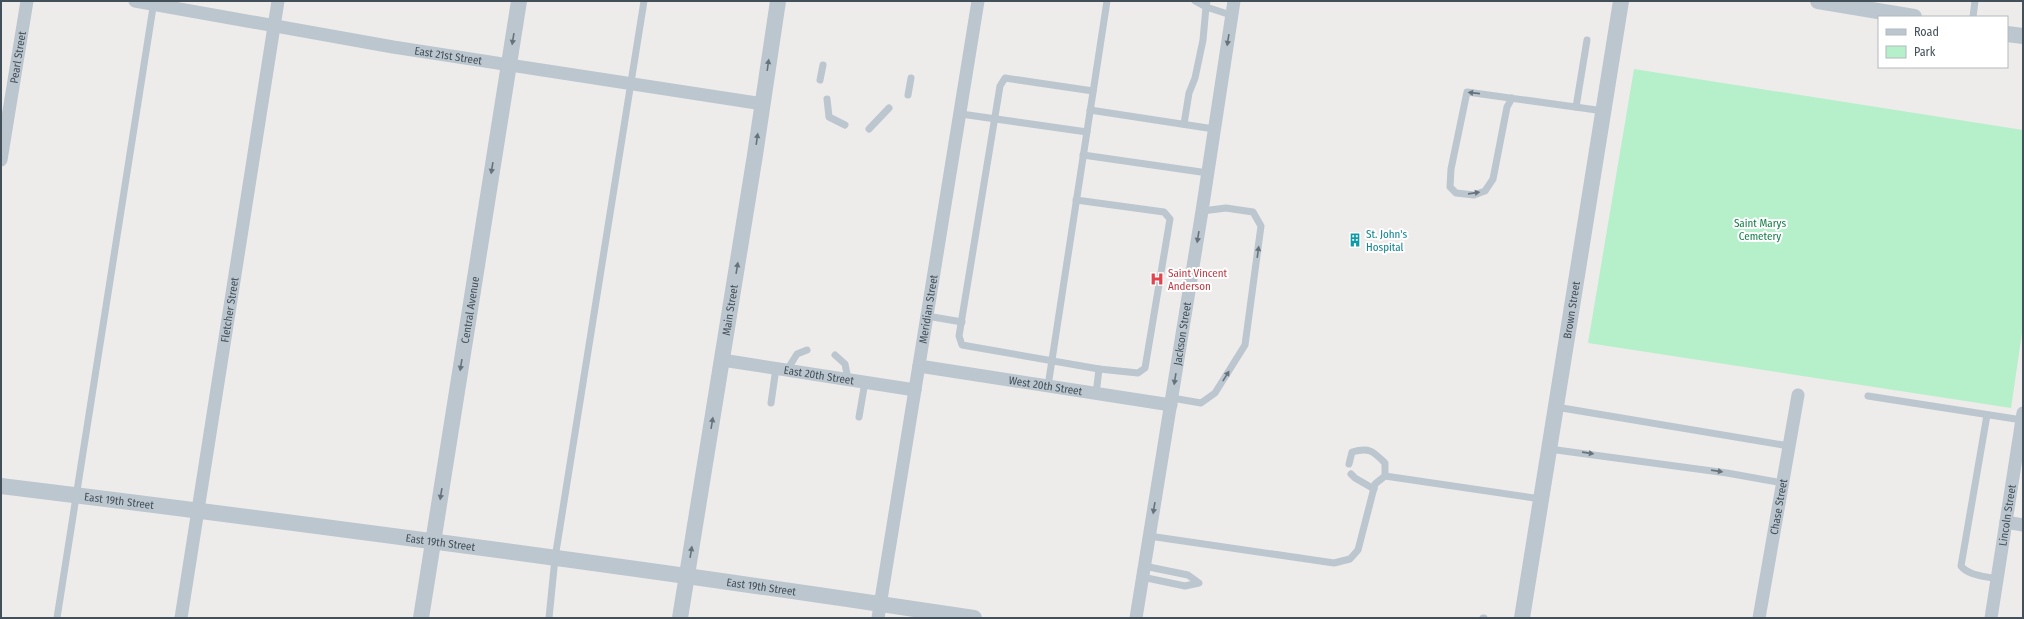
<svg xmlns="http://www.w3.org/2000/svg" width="2024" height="619" font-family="'Fira Sans Condensed',sans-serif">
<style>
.green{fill:#b5f0cb}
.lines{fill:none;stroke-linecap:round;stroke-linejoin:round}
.service{stroke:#bbc6cf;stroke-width:7}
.minor{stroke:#bbc6cf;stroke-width:13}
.tertiary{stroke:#bbc6cf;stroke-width:16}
.oneway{fill:#67737c}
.labels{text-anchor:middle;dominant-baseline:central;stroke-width:4;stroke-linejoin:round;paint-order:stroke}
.street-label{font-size:11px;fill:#434f59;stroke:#fff}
.park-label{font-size:11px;fill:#117d46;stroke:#fff}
.culture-label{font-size:11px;fill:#0d838f;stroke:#fff;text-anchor:start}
.health-label{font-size:11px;fill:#be3a42;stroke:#fff;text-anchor:start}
</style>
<rect width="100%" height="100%" fill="#eeebeb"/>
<polygon class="green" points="1634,69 2023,130 2023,326 2011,408 1588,343"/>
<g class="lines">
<g class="service">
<polyline points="1207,1 1206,7 1231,15"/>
<polyline points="1973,17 1975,1"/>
<polyline points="820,80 823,65"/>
<polyline points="1093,91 1005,78 1000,86 959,336 962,345 1099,369 1096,394"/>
<polyline points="908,95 911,78"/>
<polyline points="1512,98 1507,107 1493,179 1485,191 1474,195 1456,193 1450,187 1451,169 1467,92 1604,111"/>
<polyline points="827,99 829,117 845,125"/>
<polyline points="1576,107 1587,40"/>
<polyline points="1090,110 1214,129"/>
<polyline points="961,114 1087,132"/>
<polyline points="1184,124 1189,93 1195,78 1203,40 1206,7 1195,1"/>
<polyline points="869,129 889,108"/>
<polyline points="1083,155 1208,173"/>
<polyline points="1076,200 1164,212 1170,219 1145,368 1138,373 1099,369"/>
<polyline points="927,316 962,322"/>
<polyline points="835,355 845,364 848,379"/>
<polyline points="787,370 797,354 807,350"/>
<polyline points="1048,386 1107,1"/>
<polyline points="1868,396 2022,420"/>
<polyline points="1172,398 1201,403 1215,393 1245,345 1261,226 1253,212 1226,208 1202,211"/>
<polyline points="771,403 776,368"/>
<polyline points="1556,407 1789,446"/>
<path d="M1987,415L1961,566C1969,576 1985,576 1997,579"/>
<polyline points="859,417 865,382"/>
<polyline points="1549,449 1727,473 1783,483"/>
<path d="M1349,464L1352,452C1369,447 1373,451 1385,463V476"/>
<polyline points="1351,474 1355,478 1374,489"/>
<polyline points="1149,536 1334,563 1350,559 1358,550 1375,484 1385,476 1541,499"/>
<polyline points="1142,577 1185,586 1199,583 1188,575 1144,566"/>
<polyline points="57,618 154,1"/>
<polyline points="549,618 555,558 644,1"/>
<polyline points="1483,618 1484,618"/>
</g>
<g class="minor">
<path id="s1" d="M135,1L393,47L763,104"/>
<path id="s2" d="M1,160L27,1"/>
<path id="s3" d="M722,360L915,390"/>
<path id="s4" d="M919,366L1171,405"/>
<polyline points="2006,522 2023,525"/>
<path id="s5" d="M181,618L278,1"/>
<path id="s6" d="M878,618L978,1"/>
<path id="s7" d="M1136,618L1202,211L1234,1"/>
<path id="s8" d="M1759,618L1798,395"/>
<path id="s9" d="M1991,618L2023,413"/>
</g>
<g class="tertiary">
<polyline points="1818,1 1914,17"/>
<polyline points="2007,34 2023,36"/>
<path id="s10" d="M1,486C326,526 650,569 974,618"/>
<path id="s11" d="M421,618L519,1"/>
<path id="s12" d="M680,618L755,155L778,1"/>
<path id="s13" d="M1522,618L1621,1"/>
</g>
</g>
<defs><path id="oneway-solid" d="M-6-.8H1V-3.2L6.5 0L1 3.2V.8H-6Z"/></defs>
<g class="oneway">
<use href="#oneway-solid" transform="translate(513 39) rotate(99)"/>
<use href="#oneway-solid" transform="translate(1228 40) rotate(99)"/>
<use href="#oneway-solid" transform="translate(768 65) rotate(-82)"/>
<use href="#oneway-solid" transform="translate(1474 93) rotate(-174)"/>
<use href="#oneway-solid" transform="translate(757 139) rotate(-82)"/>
<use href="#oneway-solid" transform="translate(492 168) rotate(99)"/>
<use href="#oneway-solid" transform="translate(1474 193) rotate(-8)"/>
<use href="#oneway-solid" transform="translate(1198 237) rotate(99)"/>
<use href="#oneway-solid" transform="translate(1258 252) rotate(-82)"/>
<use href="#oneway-solid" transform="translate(737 268) rotate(-81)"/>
<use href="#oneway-solid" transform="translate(461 365) rotate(99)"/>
<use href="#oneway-solid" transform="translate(1226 376) rotate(-58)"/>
<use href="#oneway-solid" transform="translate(1175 379) rotate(99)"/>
<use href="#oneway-solid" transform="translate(712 423) rotate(-81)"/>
<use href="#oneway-solid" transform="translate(1588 453) rotate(8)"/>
<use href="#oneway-solid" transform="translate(1717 471) rotate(8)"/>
<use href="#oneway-solid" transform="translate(441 494) rotate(99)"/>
<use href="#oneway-solid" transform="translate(1154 508) rotate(99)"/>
<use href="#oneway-solid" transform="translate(691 552) rotate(-81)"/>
</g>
<defs>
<g id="building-bare" transform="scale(1.08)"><path d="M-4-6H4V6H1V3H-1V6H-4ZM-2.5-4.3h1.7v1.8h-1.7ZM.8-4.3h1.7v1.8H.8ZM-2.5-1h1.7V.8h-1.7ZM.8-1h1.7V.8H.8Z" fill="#0f9aa8" stroke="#fff" stroke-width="2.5" paint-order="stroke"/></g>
<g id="hospital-bare" transform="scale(1.08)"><path d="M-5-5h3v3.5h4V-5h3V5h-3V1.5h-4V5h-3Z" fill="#e0444e" stroke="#fff" stroke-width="2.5" paint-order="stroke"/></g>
</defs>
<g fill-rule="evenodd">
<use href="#building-bare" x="1355" y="240"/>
<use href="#hospital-bare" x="1157" y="279"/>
</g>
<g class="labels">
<g class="street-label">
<text stroke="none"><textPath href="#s1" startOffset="318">East 21st Street</textPath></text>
<text stroke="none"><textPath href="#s2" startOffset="104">Pearl Street</textPath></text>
<text stroke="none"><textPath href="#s5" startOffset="312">Fletcher Street</textPath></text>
<text stroke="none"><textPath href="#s11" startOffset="312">Central Avenue</textPath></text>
<text stroke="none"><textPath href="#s12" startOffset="312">Main Street</textPath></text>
<text stroke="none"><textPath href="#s6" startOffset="313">Meridian Street</textPath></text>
<text stroke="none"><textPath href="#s13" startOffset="312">Brown Street</textPath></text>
<text stroke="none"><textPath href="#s7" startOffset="288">Jackson Street</textPath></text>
<text stroke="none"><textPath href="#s3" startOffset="98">East 20th Street</textPath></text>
<text stroke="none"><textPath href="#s4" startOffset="128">West 20th Street</textPath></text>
<text stroke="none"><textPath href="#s10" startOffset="119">East 19th Street</textPath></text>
<text stroke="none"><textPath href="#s8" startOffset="113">Chase Street</textPath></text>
<text stroke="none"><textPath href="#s9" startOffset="104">Lincoln Street</textPath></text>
<text stroke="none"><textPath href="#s10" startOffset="443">East 19th Street</textPath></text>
<text stroke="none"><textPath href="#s10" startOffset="767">East 19th Street</textPath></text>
</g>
<g class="park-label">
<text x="1760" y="223">Saint Marys<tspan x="1760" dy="13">Cemetery</tspan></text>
</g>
<g class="culture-label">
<text x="1366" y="234">St. John's<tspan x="1366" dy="13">Hospital</tspan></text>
</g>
<g class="health-label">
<text x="1168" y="273">Saint Vincent<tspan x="1168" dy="13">Anderson</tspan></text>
</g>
</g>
<rect width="2024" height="619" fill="none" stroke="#434f59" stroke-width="4"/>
<rect x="1878" y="16" width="130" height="52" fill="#ffffff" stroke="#b4b9bd"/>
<rect x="1886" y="29" width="20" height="6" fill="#bbc6cf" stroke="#b4b9bd"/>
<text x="1914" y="36" font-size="12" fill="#434f59">Road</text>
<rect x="1886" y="46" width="20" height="12" fill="#b5f0cb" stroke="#b4b9bd"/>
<text x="1914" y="56" font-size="12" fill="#434f59">Park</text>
</svg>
